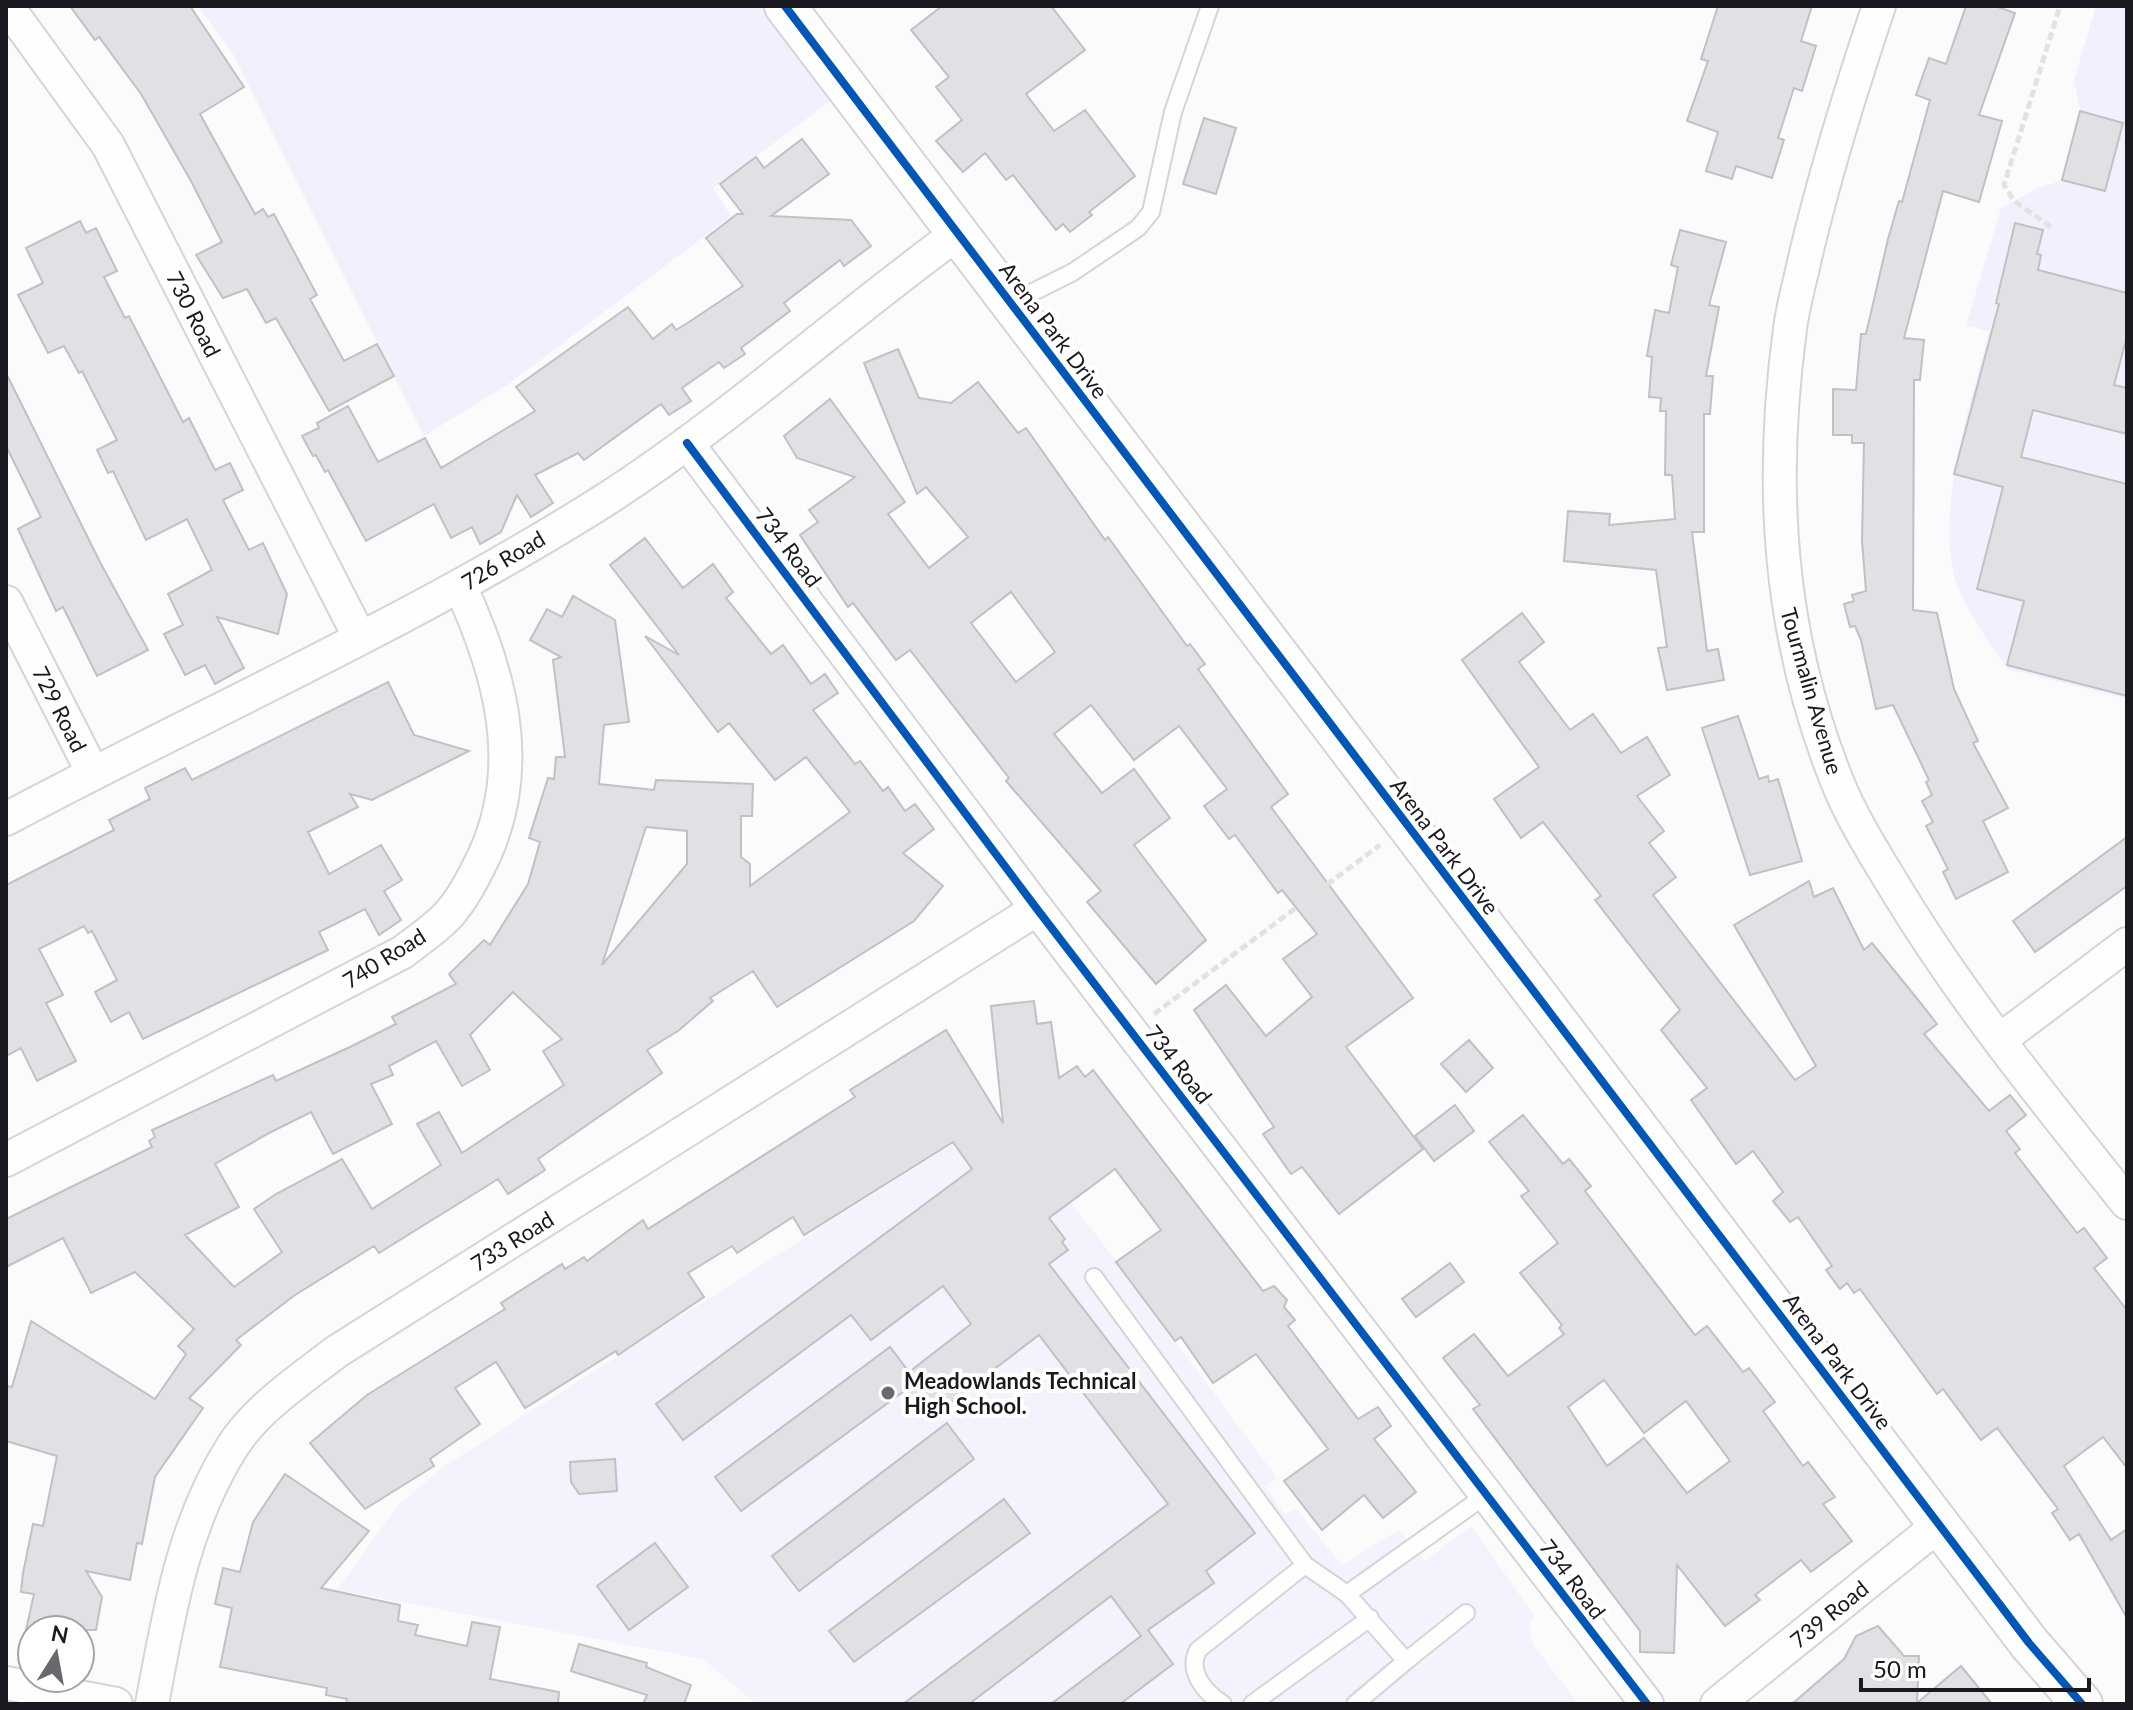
<svg xmlns="http://www.w3.org/2000/svg" width="2133" height="1710" font-family="Lato,sans-serif">
<style>
.built{fill:#f4f2fd}
.green{fill:#f3effd}
.building{fill:#e2e0e4;stroke:#c1c0c3;stroke-width:2;fill-rule:evenodd}
.lines{fill:none;stroke-linecap:round;stroke-linejoin:round}
.service-casing{stroke:#d5d5d8;stroke-width:20}
.minor-casing{stroke:#d5d5d8;stroke-width:36}
.tertiary-casing{stroke:#d5d5d8;stroke-width:44}
.path{stroke:#e2e2e2;stroke-width:5;stroke-dasharray:8 4;stroke-linecap:butt}
.service{stroke:#fefeff;stroke-width:16}
.minor{stroke:#fefeff;stroke-width:32}
.tertiary{stroke:#fefeff;stroke-width:40}
.cycleway-casing{stroke:#fff;stroke-width:13}
.cycleway{stroke:#0057b8;stroke-width:8}
.poi-dot{fill:#69686c;stroke:#fff;stroke-width:3}
.labels{text-anchor:middle;dominant-baseline:central;stroke-width:8;stroke-linejoin:round;paint-order:stroke}
.street-label{font-size:22px;fill:#1b191f;stroke:#fff}
.poi-label{font-size:22px;font-weight:bold;fill:#1b191f;stroke:#fff;text-anchor:start}
</style>
<rect width="100%" height="100%" fill="#fbfbfc"/>
<polygon class="built" points="998,1115 1095,1233 1277,1478 1265,1487 1285,1515 1296,1509 1342,1565 1398,1530 1425,1561 1472,1526 1534,1616 1529,1622 1532,1643 1578,1704 756,1704 703,1659 337,1590 397,1506 443,1467"/>
<g class="green">
<polygon points="198,6 786,6 848,88 713,188 731,216 510,383 424,436 233,54"/>
<path d="M2096,6H2127V699L2007,669C1991,644 1970,617 1959,590C1931,520 1971,403 1989,331L1966,326L2001,208L2037,188L2061,181L2080,109L2074,80Z"/>
</g>
<g class="building">
<polygon points="70,6 190,6 244,87 200,114 255,214 263,209 268,217 274,214 317,295 310,299 344,361 377,344 394,376 329,411 276,318 266,323 247,289 223,298 196,255 222,242 191,181 141,94 99,37 95,40"/>
<polygon points="942,6 1051,6 1085,50 1026,94 1054,131 1085,110 1135,176 1089,212 1092,215 1070,232 1063,224 1056,230 1013,175 1006,180 985,153 963,172 936,141 962,120 936,87 949,77 911,30"/>
<polygon points="1718,6 1812,6 1801,41 1816,46 1802,91 1794,88 1778,138 1784,140 1772,178 1736,166 1732,179 1706,171 1718,132 1687,121 1708,61 1701,59"/>
<polygon points="1966,6 1995,6 2015,13 1979,115 2002,121 1979,202 1943,191 1904,338 1924,340 1920,380 1914,380 1913,610 1937,613 1954,689 1978,741 1973,743 2008,808 1983,821 2008,872 1956,899 1943,872 1948,869 1926,826 1933,822 1922,801 1932,795 1926,782 1929,780 1893,705 1876,709 1861,640 1855,626 1850,627 1844,604 1854,601 1852,595 1866,591 1862,541 1864,443 1852,443 1852,435 1833,435 1833,389 1856,390 1861,334 1866,334 1888,239 1899,201 1902,202 1930,100 1916,95 1929,58 1946,64"/>
<polygon points="2080,111 2123,123 2105,191 2062,180"/>
<polygon points="1204,118 1236,128 1216,194 1183,184"/>
<polygon points="802,139 829,174 771,216 851,220 871,246 844,266 840,260 784,303 790,311 741,348 745,354 724,368 719,362 682,388 691,401 669,415 661,404 584,460 578,453 535,475 553,503 531,517 517,495 501,532 480,544 472,527 451,538 434,504 366,541 328,470 325,472 316,455 313,456 302,436 319,428 317,423 348,406 378,462 425,438 441,468 535,411 516,387 628,307 653,339 672,324 676,330 686,324 743,286 706,238 737,214 743,214 720,184 756,157 764,168"/>
<polygon points="80,221 86,233 96,228 117,271 104,277 125,318 129,316 183,422 189,418 215,470 230,463 243,490 223,500 249,550 263,543 287,594 278,634 217,617 244,668 215,684 205,665 185,675 164,634 183,625 168,594 212,570 187,519 146,540 113,471 108,473 97,450 117,440 82,371 79,373 64,346 48,353 18,295 43,283 26,248"/>
<polygon points="2015,223 2043,230 2037,254 2041,255 2038,270 2127,293 2127,336 2114,385 2127,388 2127,434 2033,410 2021,457 2127,484 2127,696 2007,665 2024,601 1977,589 2003,487 1954,474 1999,304 1996,303"/>
<polygon points="1680,230 1726,242 1709,305 1719,307 1706,376 1713,376 1710,414 1704,414 1704,532 1692,532 1707,651 1718,649 1724,680 1667,690 1658,648 1667,647 1656,570 1564,561 1568,511 1610,514 1609,525 1675,519 1672,475 1665,475 1666,411 1660,411 1661,398 1649,397 1652,357 1647,356 1655,310 1669,313 1678,267 1671,265"/>
<path d="M898,349L919,398L951,403L978,382L1018,433L1026,428L1105,540L1108,537L1187,646L1190,644L1205,664L1198,669L1288,794L1271,807L1413,998L1346,1047L1423,1149L1339,1214L1302,1167L1291,1174L1263,1134L1274,1127L1194,1010L1226,985L1266,1036L1312,997L1283,959L1317,934L1282,890L1278,893L1235,835L1229,839L1204,806L1227,789L1179,726L1134,760L1091,705L1054,734L1102,793L1134,769L1170,818L1134,845L1206,940L1156,984L1087,902L1101,891L1006,781L1009,778L910,650L896,660L853,603L848,607L800,535L818,522L809,510L855,477L797,458L784,436L830,399L905,502L888,514L929,568L968,537L926,487L917,494L864,363ZM1011,592L1055,652L1016,682L971,623Z"/>
<polygon points="6,373 101,564 148,650 97,676 63,607 56,611 18,529 41,517 6,446"/>
<path d="M645,538L683,588L713,564L733,592L726,598L771,654L783,645L811,684L825,674L838,693L813,710L855,764L860,761L883,791L888,787L905,811L915,804L934,829L903,853L943,886L914,921L777,1007L753,971L710,998L713,1001L678,1031L647,1050L662,1073L538,1159L545,1170L508,1194L498,1179L379,1253L374,1246L295,1295L236,1340L241,1345L189,1398L203,1408L155,1477L142,1544L137,1543L130,1580L86,1571L102,1597L96,1630H26L34,1594L21,1592L23,1573L33,1524L43,1526L57,1456L6,1441V1386L12,1387L31,1321L155,1399L186,1354L178,1346L194,1329L135,1272L91,1293L63,1238L6,1267V1219L152,1147L149,1141L155,1137L152,1130L273,1075L276,1081L350,1047L396,1024L392,1017L456,984L449,974L484,940L490,945L528,884L540,842L529,838L548,778L554,779L556,757H565L553,660L561,657L530,640L547,609L562,617L573,596L615,620L629,722L604,725L599,784L654,790L656,780L753,784L752,816H741V857L750,864V886L850,812L806,757L775,780L729,723L718,732L645,636L679,655L610,565ZM646,827L687,831V864L602,965ZM513,992L562,1039L543,1051L564,1085L462,1153L439,1112L417,1124L441,1165L372,1209L342,1159L276,1194L254,1209L282,1252L234,1287L185,1235L239,1207L215,1164L271,1132L311,1112L333,1154L392,1124L371,1084L393,1075L389,1066L436,1041L462,1086L490,1070L470,1035Z"/>
<polygon points="1522,613 1544,642 1519,662 1570,730 1593,714 1621,753 1647,737 1670,775 1637,796 1664,831 1649,843 1676,877 1653,895 1795,1080 1816,1066 1734,925 1809,881 1814,897 1833,888 1864,950 1872,943 1919,1001 1937,1024 1924,1034 1989,1111 2010,1095 2026,1115 2006,1131 2020,1149 2015,1153 2077,1233 2084,1228 2107,1258 2094,1268 2127,1310 2127,1468 2103,1437 2064,1466 2111,1540 2127,1529 2127,1618 2079,1534 2070,1540 2052,1513 2058,1509 1997,1428 1981,1440 1943,1389 1937,1394 1860,1289 1854,1293 1847,1283 1840,1289 1826,1270 1832,1266 1798,1217 1790,1222 1773,1201 1783,1192 1753,1151 1736,1164 1691,1100 1707,1088 1661,1030 1680,1010 1595,900 1601,896 1543,822 1521,838 1494,799 1539,767 1462,660"/>
<polygon points="388,682 414,735 469,751 372,800 350,794 358,807 308,832 329,874 381,845 402,880 384,891 401,920 379,935 365,909 319,932 328,950 143,1039 129,1012 111,1022 95,992 117,980 92,931 88,933 84,926 39,949 63,995 46,1003 76,1061 37,1081 21,1048 6,1056 6,885 114,830 109,820 150,799 145,788 185,768 192,780"/>
<polygon points="1738,716 1759,779 1768,776 1769,782 1778,779 1802,861 1750,875 1702,728"/>
<polygon points="2127,837 2127,886 2035,952 2013,921"/>
<polygon points="1034,1001 1037,1024 1051,1022 1059,1078 1077,1066 1085,1077 1093,1070 1263,1291 1274,1286 1287,1300 1284,1307 1295,1320 1288,1326 1358,1419 1378,1407 1391,1426 1374,1439 1416,1492 1383,1518 1364,1495 1322,1530 1284,1481 1328,1449 1256,1354 1213,1383 1181,1337 1175,1341 1116,1262 1161,1230 1115,1169 1049,1218 1065,1239 1062,1242 1068,1250 1049,1264 1255,1533 1206,1571 1214,1583 1148,1630 1173,1664 1120,1704 1051,1704 1141,1636 1111,1596 969,1704 903,1704 1168,1504 1039,1335 929,1419 907,1389 741,1511 715,1477 890,1347 909,1372 971,1324 943,1286 871,1340 851,1315 683,1440 656,1404 972,1169 953,1142 804,1235 793,1217 737,1253 732,1246 688,1273 704,1297 618,1355 616,1351 525,1408 496,1362 455,1388 480,1424 430,1459 434,1466 365,1509 310,1443 367,1395 505,1309 501,1303 562,1264 565,1269 584,1257 587,1261 643,1220 648,1229 855,1097 850,1090 946,1030 1003,1123 991,1006"/>
<polygon points="1469,1040 1493,1068 1466,1092 1441,1064"/>
<polygon points="1455,1105 1474,1131 1434,1161 1415,1136"/>
<path d="M1523,1115L1563,1164L1569,1159L1591,1186L1585,1191L1695,1335L1707,1326L1743,1372L1749,1368L1775,1402L1763,1411L1803,1466L1808,1462L1835,1497L1823,1504L1852,1541L1811,1572L1801,1560L1755,1595L1760,1600L1725,1626L1677,1565L1674,1653L1640,1652V1631L1473,1409L1480,1405L1443,1358L1474,1334L1508,1376L1564,1334L1559,1328L1562,1325L1520,1273L1558,1243L1521,1196L1529,1191L1489,1142ZM1604,1380L1644,1433L1686,1401L1730,1461L1687,1493L1644,1438L1607,1466L1568,1407Z"/>
<polygon points="1450,1263 1464,1282 1416,1317 1402,1299"/>
<polygon points="947,1423 974,1459 799,1591 772,1556"/>
<polygon points="615,1459 617,1491 579,1494 571,1482 570,1462"/>
<polygon points="285,1474 369,1531 321,1588 400,1605 398,1621 418,1625 415,1635 467,1646 472,1622 500,1627 490,1679 559,1692 558,1704 346,1704 347,1699 326,1695 327,1688 220,1667 232,1608 215,1604 223,1568 240,1572 253,1522"/>
<polygon points="1004,1499 1030,1533 854,1662 829,1631"/>
<polygon points="655,1543 688,1587 629,1630 597,1586"/>
<polygon points="1878,1626 1904,1656 1919,1656 1917,1703 1961,1666 1992,1704 1792,1704 1844,1659 1856,1636"/>
<polygon points="579,1644 647,1663 646,1667 691,1685 684,1704 643,1704 647,1695 571,1671"/>
</g>
<g class="lines">
<g class="service-casing">
<g id="service">
<polyline points="1011,303 1073,272 1138,228 1151,212 1173,112 1210,6"/>
<polyline points="1094,1277 1305,1565 1347,1594 1406,1661 1466,1613"/>
<polyline points="1347,1594 1486,1495"/>
<path d="M1223,1704C1204,1692 1187,1671 1198,1650L1305,1565"/>
<polyline points="1252,1704 1370,1618"/>
<polyline points="1355,1704 1406,1661"/>
</g>
</g>
<g class="minor-casing">
<g id="minor">
<polyline points="7,6 108,145 359,636"/>
<path d="M1879,6C1851,89 1825,173 1805,258C1800,282 1793,305 1790,329C1769,485 1778,634 1837,781C1852,819 1876,856 1897,891C1964,1001 2046,1102 2127,1203"/>
<polyline points="687,443 1037,909 1647,1704"/>
<polyline points="6,602 93,773"/>
<path d="M6,819C205,713 414,621 605,500C729,420 839,320 958,233"/>
<polyline points="2000,1040 2127,944"/>
<path d="M6,1160L403,952C418,940 437,928 450,913C464,897 475,875 484,856C526,765 500,672 460,586"/>
<polyline points="6,1683 116,1704"/>
<path d="M152,1704C169,1614 182,1527 232,1447C257,1408 300,1380 336,1352L1037,909"/>
<polyline points="1717,1704 1940,1524"/>
</g>
</g>
<g class="tertiary-casing">
<polyline id="tertiary" points="785,6 2029,1643 2082,1704"/>
</g>
<g class="path">
<polyline points="2051,227 2014,201 2004,185 2060,6"/>
<polyline points="1154,1014 1380,845"/>
</g>
<use href="#service" class="service"/>
<use href="#minor" class="minor"/>
<use href="#tertiary" class="tertiary"/>
<g class="cycleway-casing">
<g id="cycleway">
<polyline points="785,6 2029,1643 2082,1704"/>
<polyline points="687,443 1037,909 1647,1704"/>
</g>
</g>
<use href="#cycleway" class="cycleway"/>
</g>
<circle class="poi-dot" cx="888" cy="1393" r="8"/>
<g class="labels">
<g class="street-label">
<text transform="translate(194 314) rotate(63)">730 Road</text>
<text transform="translate(1054 330) rotate(53)">Arena Park Drive</text>
<text transform="translate(789 547) rotate(53)">734 Road</text>
<text transform="translate(503 560) rotate(-31)">726 Road</text>
<text transform="translate(1812 691) rotate(74)">Tourmalin Avenue</text>
<text transform="translate(60 709) rotate(63)">729 Road</text>
<text transform="translate(1445 846) rotate(53)">Arena Park Drive</text>
<text transform="translate(384 958) rotate(-32)">740 Road</text>
<text transform="translate(1179 1064) rotate(52)">734 Road</text>
<text transform="translate(512 1241) rotate(-32)">733 Road</text>
<text transform="translate(1838 1361) rotate(53)">Arena Park Drive</text>
<text transform="translate(1573 1579) rotate(53)">734 Road</text>
<text transform="translate(1829 1614) rotate(-39)">739 Road</text>
</g>
<g class="poi-label">
<text x="904" y="1380">Meadowlands Technical<tspan x="904" dy="25">High School.</tspan></text>
</g>
</g>
<rect width="2133" height="1710" fill="none" stroke="#1b191f" stroke-width="16"/>
<g transform="translate(56 1654) rotate(11)"><circle r="38" fill="#ffffff" stroke="#a4a3a5" stroke-width="2"/>
<path d="M0-6L14 30L0 20L-14 30Z" fill="#69686c"/>
<text y="-12" font-size="22" font-weight="bold" text-anchor="middle" fill="#1b191f">N</text>
</g>
<path d="M1861 1678v12h228v-12" fill="none" stroke="#1b191f" stroke-width="4"/>
<text x="1873" y="1678" font-size="24" fill="#1b191f" stroke="#ffffff" stroke-width="6" paint-order="stroke">50 m</text>
</svg>
